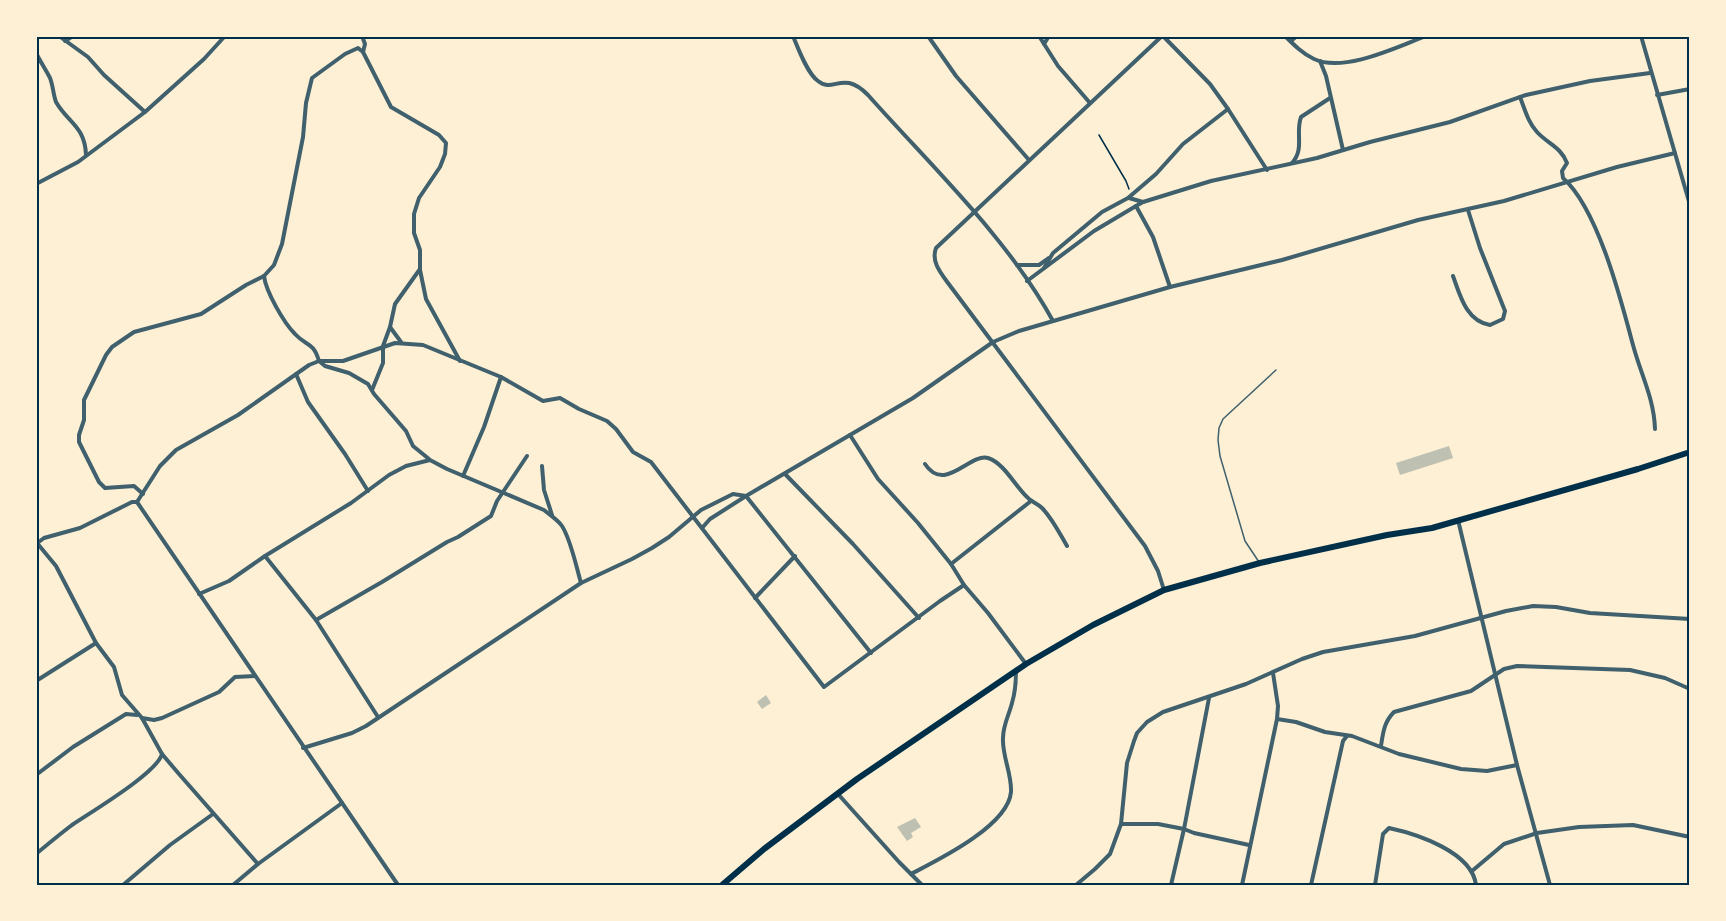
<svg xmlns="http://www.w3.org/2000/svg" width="1726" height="921" font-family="'Golos Text',sans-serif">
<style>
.building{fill:#bec0b2}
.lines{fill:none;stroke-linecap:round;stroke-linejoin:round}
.path{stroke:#003049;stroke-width:1.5}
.service{stroke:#3f606c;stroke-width:1.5}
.minor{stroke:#3f606c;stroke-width:4}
.primary{stroke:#003049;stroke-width:6}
.neatline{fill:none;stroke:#003049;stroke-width:2}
</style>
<rect width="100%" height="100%" fill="#fdf0d5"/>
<g class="building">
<polygon points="1449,446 1453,458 1400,475 1396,463"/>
<polygon points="766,695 771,703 762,709 757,702"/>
<polygon points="915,818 921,827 911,833 913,837 907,841 897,827"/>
</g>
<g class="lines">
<polyline class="path" points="1099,135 1126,181 1129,189"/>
<polyline class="service" points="1259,562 1245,541 1220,456 1218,440 1219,428 1223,419 1276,370"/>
<g class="minor">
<polyline points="59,36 88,57 104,75 145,112"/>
<polyline points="362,36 365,44 363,52"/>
<path d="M793,36C798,48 807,73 818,81C834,94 842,69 868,95C931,166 1007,237 1053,321"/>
<polyline points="928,36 956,76 1029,160"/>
<polyline points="1039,36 1058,66 1090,103"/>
<path d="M1162,36L936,248C931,261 940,272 948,283L1145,546L1158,571L1164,590"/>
<polyline points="1163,36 1210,84 1228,109 1267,170"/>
<path d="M1285,36C1294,45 1303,54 1314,59C1344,73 1397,47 1426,36"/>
<polyline points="1641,36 1690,205"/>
<polyline points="65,41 73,36"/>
<polyline points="1291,41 1297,36"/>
<polyline points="1044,44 1049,36"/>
<path d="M36,53C40,61 46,70 50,78C53,85 53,94 56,102C68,123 85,126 86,155"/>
<polyline points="1320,61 1326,76 1343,150"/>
<polyline points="1657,95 1690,89"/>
<path d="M1520,97C1525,110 1528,122 1537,132C1548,144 1561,147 1567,163L1562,171L1563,178C1598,209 1621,300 1633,345C1641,375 1654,398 1655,429"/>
<path d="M1292,163C1305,149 1295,133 1301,117L1330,98"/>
<polyline points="36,184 78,162 145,112 204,59 225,36"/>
<polyline points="1129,198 1143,202 1136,206 1153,237 1170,287"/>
<polyline points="1143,202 1211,181 1317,158 1370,142 1450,122 1526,95 1590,81 1650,73"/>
<polyline points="1017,265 1039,265 1049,258"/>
<polyline points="1044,268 1053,253 1102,212 1128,198 1156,174 1183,144 1228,109"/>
<polyline points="420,270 426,299 460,361"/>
<path d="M264,276C266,292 284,323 295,334C307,347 313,341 319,361H343L395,343L423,345L501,377L543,401L560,398L579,409L607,421L616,429L633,452L651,462L824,687L940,601L964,585"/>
<path d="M1453,276C1460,295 1466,321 1490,325L1503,319L1505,311L1480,248L1468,210"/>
<polyline points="1027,281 1094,231 1136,206"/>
<polyline points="390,327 401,342"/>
<polyline points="296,374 308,402 345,454 368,491"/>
<polyline points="850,435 878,479 918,523 951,564 964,585 988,613 1026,664"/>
<path d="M925,464C945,494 969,453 988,458C1004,463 1015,486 1027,497C1031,502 1037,503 1042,508C1052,518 1060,534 1067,546"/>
<polyline points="542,466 544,490 552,515"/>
<polyline points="785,474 853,544 919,618"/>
<polyline points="463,476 484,427 501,377"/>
<polyline points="143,494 134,486 105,488 99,482 79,442 79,435 84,420 84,400 106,355 112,347 134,332 201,314 246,285 264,276 274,265 282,244 303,137 306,103 312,78 345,54 358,48 363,52 391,107 439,135 446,143 445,154 440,167 419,198 414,214 414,233 420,250 420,269 395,304 390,327 383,346 383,363 372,390"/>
<polyline points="137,502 160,466 176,450 238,415 309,365 319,361 325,366 349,373 368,384 374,394 406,431 413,446 429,459"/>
<polyline points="1458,520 1517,765 1550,885"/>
<polyline points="702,528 710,519 746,496 913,398 993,342 1019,331 1170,287 1282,260 1418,220 1504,201 1617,167 1675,153"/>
<polyline points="37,543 56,566 96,643 114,667 122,695 142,718 162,754 179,774 258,864"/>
<polyline points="36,544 44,538 80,528 132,502 137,502 398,885"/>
<polyline points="265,556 316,620 378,717"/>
<polyline points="951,564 1031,501"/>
<path d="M199,594L229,581L265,556L351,503L389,475L406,466L430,460L447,469L544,510C550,515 558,520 562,526C571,540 576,566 581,583"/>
<polyline points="755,598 795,556"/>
<polyline points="316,620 382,582 447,542 458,537 491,516 497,501 527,456"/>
<polyline points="36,681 96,643"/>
<polyline points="142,718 154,720 162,718 219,692 235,677 255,676"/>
<polyline points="1277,719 1296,722 1325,732 1352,736 1399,754 1461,769 1487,771 1517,765"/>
<path d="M1381,746C1383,733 1384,722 1394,712L1471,691L1504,669L1517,666L1630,670L1665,678L1690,689"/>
<polyline points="303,748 352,733 366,726 581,583 632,559 652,548 669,537 701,510 733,494 746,496 871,653"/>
<polyline points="36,775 73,747 126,714 137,715"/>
<polyline points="838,794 899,862 922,885"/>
<polyline points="1121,824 1158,824 1184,829 1194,833 1249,845"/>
<path d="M36,854C48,844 60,834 72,825C91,812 157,773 162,754"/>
<polyline points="1472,871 1504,844 1537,833 1579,827 1633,825 1690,837"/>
<path d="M911,874C938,860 1008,826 1011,792C1012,774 1002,756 1003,738C1003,725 1009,715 1012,703C1015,693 1016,682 1016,671"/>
<polyline points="123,885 170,845 213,814"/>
<polyline points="233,885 258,864 342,803"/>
<polyline points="1076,885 1095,869 1110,854 1121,824 1127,763 1134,741 1137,733 1147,722 1163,712 1246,684 1302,659 1323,652 1415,636 1506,611 1533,606 1556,607 1590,613 1690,619"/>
<polyline points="1171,885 1184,829 1209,698"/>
<polyline points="1242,885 1277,719 1278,706 1273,673"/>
<polyline points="1311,885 1343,741 1347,736"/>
<path d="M1375,885L1383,834L1389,828C1417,834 1472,852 1476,885"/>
</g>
<polyline class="primary" points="722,885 764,849 857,779 1026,664 1093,625 1164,590 1260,563 1387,535 1432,528 1638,469 1690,452"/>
</g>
<rect width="1726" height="921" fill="none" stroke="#fdf0d5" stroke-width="75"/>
<rect x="38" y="38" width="1650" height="846" class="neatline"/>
</svg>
